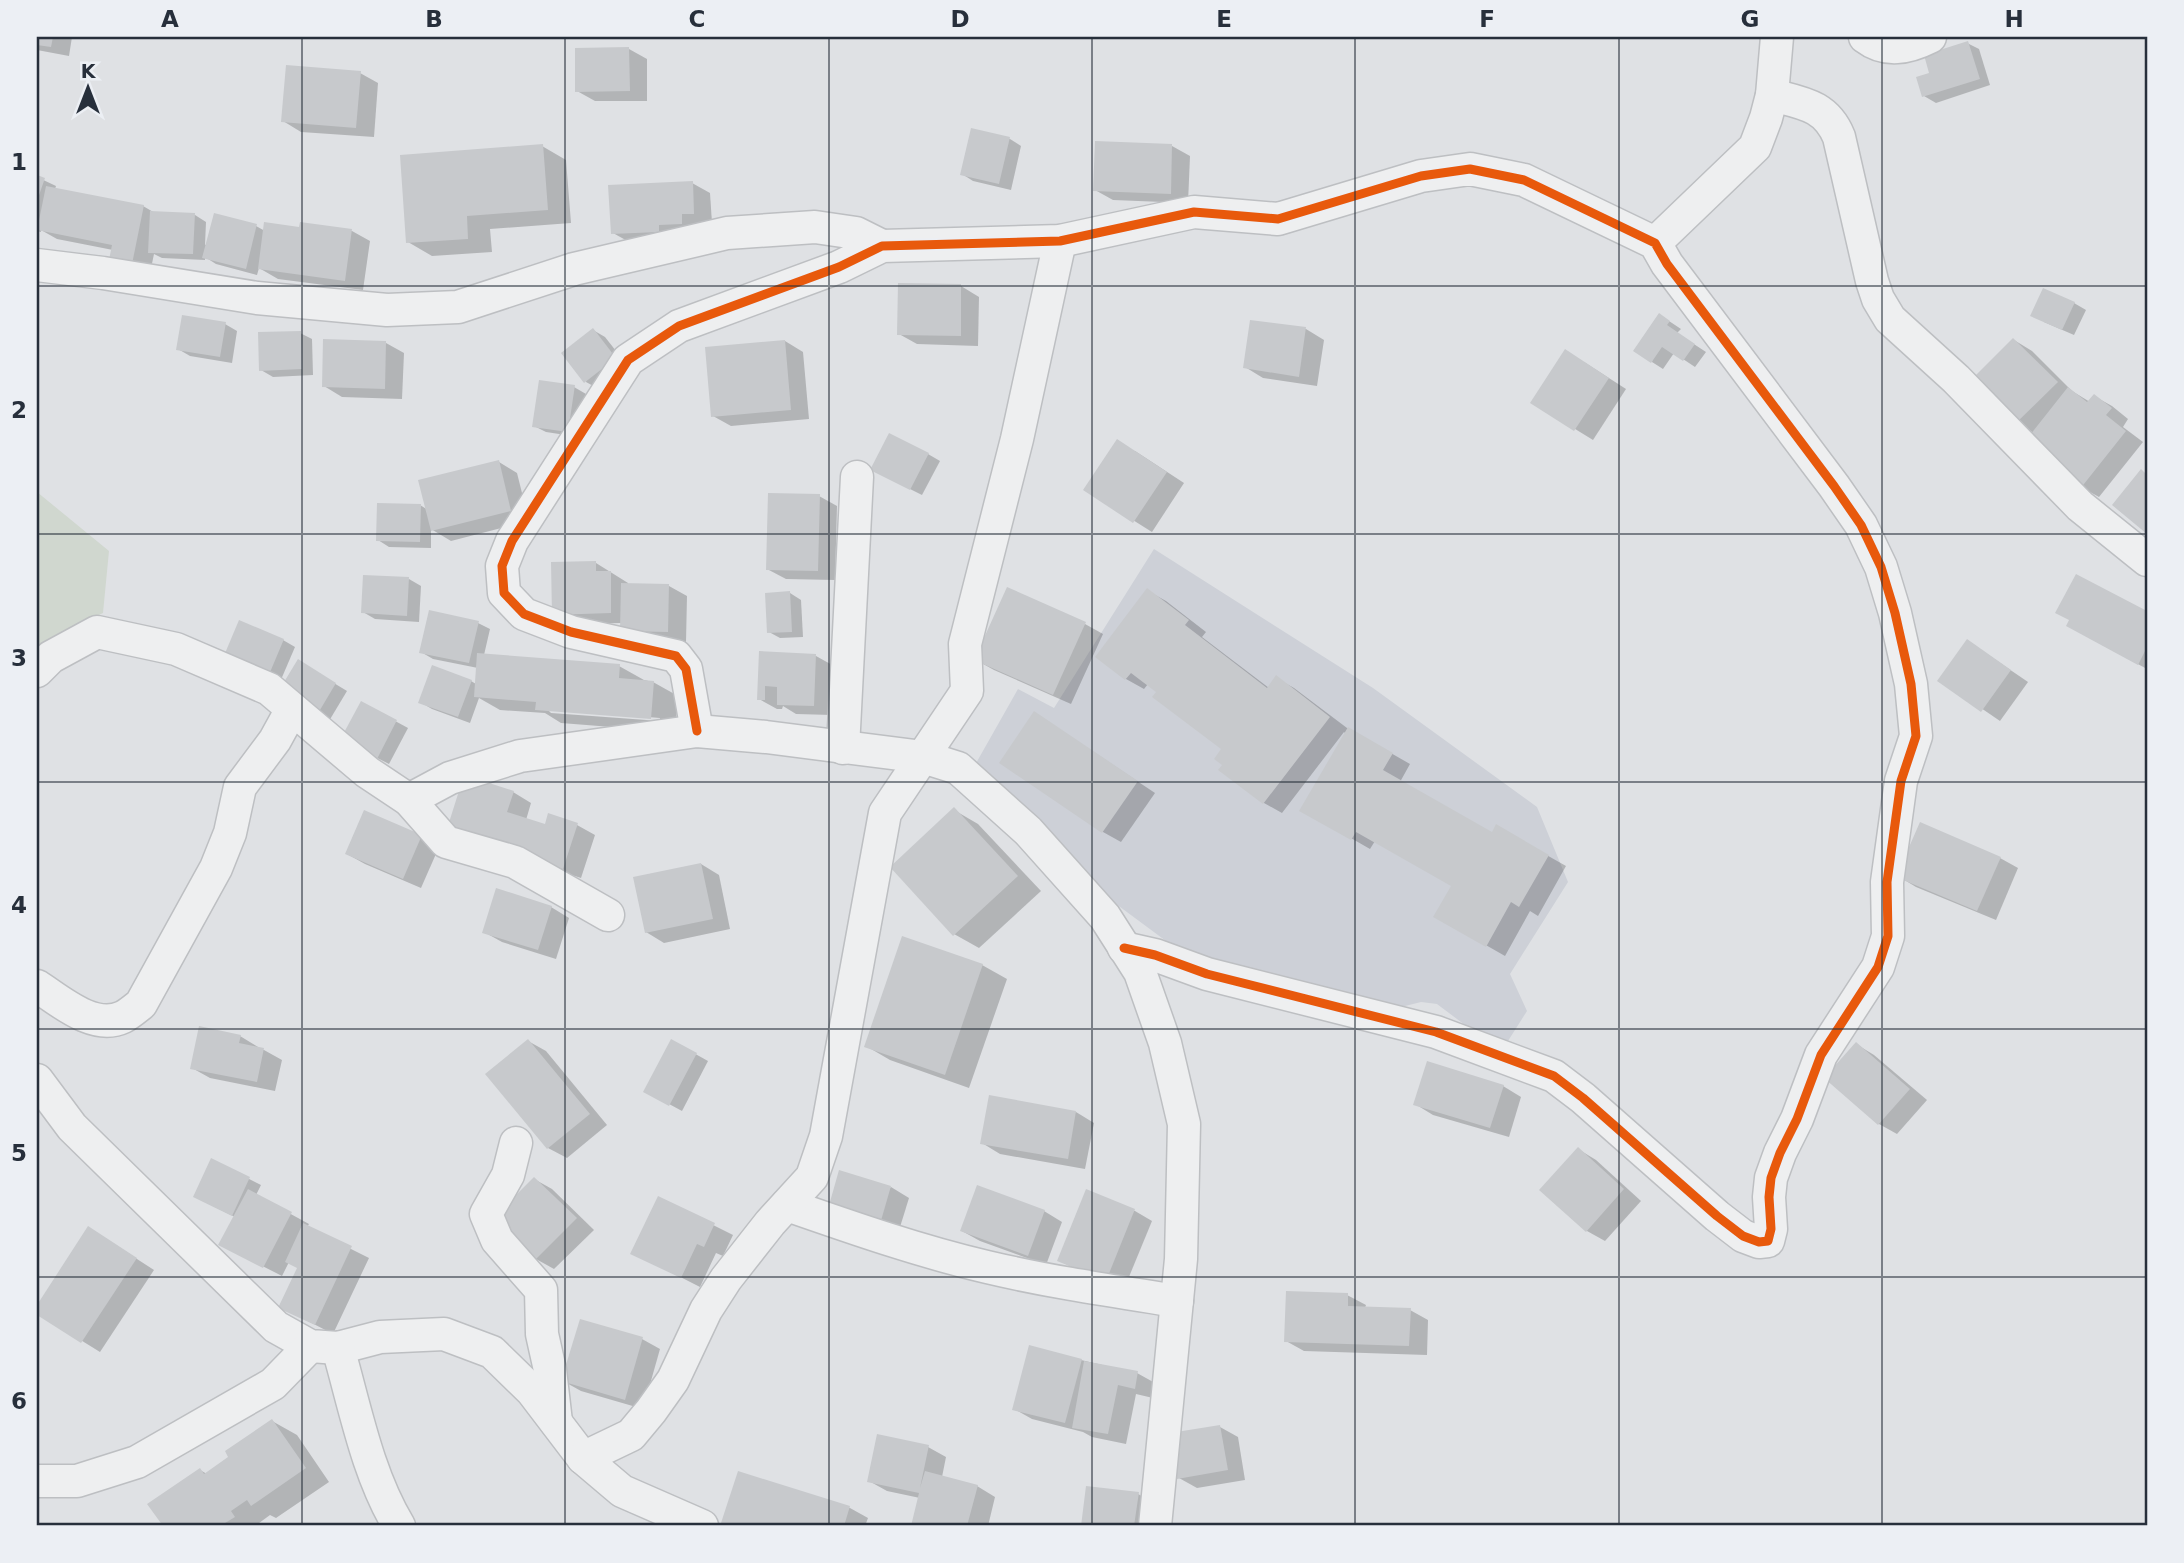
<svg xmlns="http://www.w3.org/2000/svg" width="2184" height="1563" font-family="'DejaVu Sans',sans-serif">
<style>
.built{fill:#cdd0d7}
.green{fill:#d0d7cf}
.shadow{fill:#0003;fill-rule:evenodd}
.building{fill:#c7c9cc}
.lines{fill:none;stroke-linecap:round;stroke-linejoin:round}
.minor-casing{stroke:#bdbfc2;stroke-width:35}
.minor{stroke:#eeeff0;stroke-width:32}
.cycleway-casing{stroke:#eceff4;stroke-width:13}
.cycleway{stroke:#e8590c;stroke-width:9}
.grid{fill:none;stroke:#272f3b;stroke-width:2;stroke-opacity:0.55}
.neatline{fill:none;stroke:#272f3b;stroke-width:2.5}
.grid-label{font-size:23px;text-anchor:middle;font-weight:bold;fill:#272f3b}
</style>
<rect width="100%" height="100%" fill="#dfe1e4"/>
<polygon class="built" points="1154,549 1373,688 1537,807 1568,882 1510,974 1527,1011 1501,1052 1437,1004 1421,1002 1397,1008 1189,958 1112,901 975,765 1018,689 1054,708"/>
<polygon class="green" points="37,492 109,551 103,613 72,628 37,658"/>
<g class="shadow">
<polygon points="37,37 72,37 69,56 37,50"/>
<polygon points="1967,43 1979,49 1990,85 1936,103 1924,96 1931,74"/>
<polygon points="629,49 647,59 647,101 595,101 577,91"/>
<polygon points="360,73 378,83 374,137 301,132 283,121"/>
<polygon points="972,130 1010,139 1021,146 1011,190 973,181 962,174"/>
<polygon points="542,146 566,160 571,223 490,229 492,252 432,256 408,242"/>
<polygon points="1172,146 1190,156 1188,203 1113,200 1095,190"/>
<polygon points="37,177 56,186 55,189 143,206 155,213 195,215 206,222 205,245 256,226 265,231 301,229 352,231 370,241 363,290 278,279 259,268 257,275 216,264 205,257 205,260 162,258 154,254 149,278 113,250 57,239 41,230 41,232 37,231"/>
<polygon points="692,183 710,193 712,223 631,243 613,233"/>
<polygon points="899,285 961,286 979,297 978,346 917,344 899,334"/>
<polygon points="2074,303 2086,310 2074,335 2044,322"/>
<polygon points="1660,315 1681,329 1677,333 1706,352 1695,367 1674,353 1663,369 1652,362"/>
<polygon points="1252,321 1306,329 1324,340 1317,386 1263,378 1245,367"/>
<polygon points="225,324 237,331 232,363 190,356 178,349"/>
<polygon points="593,330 605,337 627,365 597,388 586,382"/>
<polygon points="300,333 312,339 313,375 273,377 261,370"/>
<polygon points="2014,340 2032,351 2072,391 2090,402 2094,396 2112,406 2128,419 2123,427 2143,442 2099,497 2081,487 2034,433 2017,423"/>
<polygon points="785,341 803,352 809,419 731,426 713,416"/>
<polygon points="386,343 404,353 402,399 342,397 324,386"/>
<polygon points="1584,362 1626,389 1593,440 1533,403"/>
<polygon points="574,387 586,394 579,437 546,432 534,426"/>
<polygon points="1135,451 1184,483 1152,532 1085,490"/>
<polygon points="928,454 940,461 922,495 884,476"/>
<polygon points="499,462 517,473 529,521 451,541 431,529 431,548 389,547 378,540 420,505 428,510"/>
<polygon points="819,496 837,506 835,580 786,579 767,569"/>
<polygon points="596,563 628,583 628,585 669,586 687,596 686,642 639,641 622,623 572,624 554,614"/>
<polygon points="2077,576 2147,613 2147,669 2086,636 2071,620"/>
<polygon points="409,579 421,586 419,622 375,619 363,612"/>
<polygon points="1148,591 1166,601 1206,632 1202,637 1269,688 1276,678 1294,688 1347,728 1410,764 1400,782 1492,834 1497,827 1566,866 1538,916 1530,911 1505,956 1435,916 1453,885 1375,841 1370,849 1302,810 1346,734 1344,732 1282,813 1264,803 1224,765 1223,749 1159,692 1148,684 1144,689 1126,679 1097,657"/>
<polygon points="790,593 801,600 803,637 780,638 769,632"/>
<path d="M478,623L490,629L484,655L619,666L644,680L653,682L678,696L675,732L561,723L545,713L500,710L479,698L470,723L432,709L420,702L471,681L476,684L478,668L433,659L421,652ZM547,709L660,718V721L551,713Z"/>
<polygon points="1085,624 1103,634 1071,704 994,670 976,660"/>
<polygon points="283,640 295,647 280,682 237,664"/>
<polygon points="1968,641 2028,682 2000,721 1940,680"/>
<polygon points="761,653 816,656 834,666 832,715 796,714 783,706 782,709 777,709 759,699"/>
<polygon points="299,662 347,691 329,721 280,691"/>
<polygon points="362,703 408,728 389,764 354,746"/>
<polygon points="1035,713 1155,793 1121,842 1103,832"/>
<polygon points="513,792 531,803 526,820 546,826 577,825 595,835 581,878 466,841"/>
<polygon points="954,810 978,824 1041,891 979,948 954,934"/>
<polygon points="422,837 439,847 421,888 365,864 347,854"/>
<polygon points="2000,858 2018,868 1996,920 1916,887 1898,876"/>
<polygon points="701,864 719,875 730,929 664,943 646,932"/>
<polygon points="551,907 569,918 556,959 502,942 484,932"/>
<polygon points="982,965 1007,979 969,1088 890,1060 866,1046"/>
<polygon points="240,1036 258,1047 258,1049 264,1050 282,1060 275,1091 210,1078 192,1068"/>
<polygon points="528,1041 546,1051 607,1125 567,1158 548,1148 487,1074"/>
<polygon points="672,1041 708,1061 682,1111 645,1091"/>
<polygon points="1856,1044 1874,1055 1927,1100 1897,1134 1879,1124"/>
<polygon points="1503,1086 1521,1097 1509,1137 1433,1115 1415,1104"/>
<polygon points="1076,1112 1094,1123 1085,1169 1000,1154 982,1143"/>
<polygon points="1578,1149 1596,1160 1641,1201 1605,1241 1587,1231"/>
<polygon points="212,1160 261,1185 256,1195 309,1224 307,1227 369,1258 333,1334 281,1307 299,1268 289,1262 282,1276 239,1254 235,1217 207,1203"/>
<polygon points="534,1179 552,1189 594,1230 554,1269 536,1259 495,1218"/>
<polygon points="891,1187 909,1198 896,1240 846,1225"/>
<polygon points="1087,1192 1135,1211 1152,1221 1124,1289 1077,1270 1059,1260"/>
<polygon points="659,1198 733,1235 723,1256 716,1253 700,1287 649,1261"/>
<polygon points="1044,1211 1062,1222 1046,1265 980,1241 962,1231"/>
<polygon points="89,1228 154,1270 100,1352 37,1313 37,1308"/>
<polygon points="1347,1295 1366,1305 1365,1308 1410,1310 1428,1320 1427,1355 1304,1351 1286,1341"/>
<polygon points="642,1339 660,1349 643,1409 581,1391 563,1381"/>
<polygon points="1081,1360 1137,1373 1155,1383 1153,1398 1136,1394 1126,1444 1092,1437 1083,1432 1032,1419 1014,1409"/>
<polygon points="272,1421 297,1435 329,1482 276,1518 270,1515 255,1526 165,1526 149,1504 200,1470 207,1474 231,1458"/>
<polygon points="1220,1427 1238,1437 1245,1480 1197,1488 1179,1478"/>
<polygon points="928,1447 946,1457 942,1477 977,1486 995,1497 988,1526 912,1526 920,1498 887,1491 869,1481"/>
<polygon points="739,1473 850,1508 868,1518 865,1526 722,1526"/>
<polygon points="1087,1488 1138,1494 1156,1504 1153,1526 1083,1526"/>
</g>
<g class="building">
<polygon points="37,37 53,37 51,47 37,45"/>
<polygon points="1968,41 1980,79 1922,97 1916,77 1929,73 1924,55"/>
<polygon points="629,47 630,91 575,92 575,48"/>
<polygon points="286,65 361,71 356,128 281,122"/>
<polygon points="971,128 1010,137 999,184 960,175"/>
<polygon points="1095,141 1172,144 1171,194 1093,191"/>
<polygon points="543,144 548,210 467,216 468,239 406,243 400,155"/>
<polygon points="37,175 45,178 37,201"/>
<polygon points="693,181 694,214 682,214 682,224 659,225 659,232 611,234 608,185"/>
<polygon points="46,186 144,205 131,269 108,265 112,245 37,230"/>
<polygon points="150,211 195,213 193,254 148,253"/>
<polygon points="214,213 257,224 246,269 202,258"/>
<polygon points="264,222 299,227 300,222 352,229 345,281 258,269"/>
<polygon points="898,283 961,284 961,336 897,335"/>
<polygon points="2043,288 2075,302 2062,330 2030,316"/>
<polygon points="1659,313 1670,321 1667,325 1695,344 1683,361 1662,347 1651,363 1633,351"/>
<polygon points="182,315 226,322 220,357 176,350"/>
<polygon points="1250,320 1306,327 1299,377 1243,368"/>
<polygon points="593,328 616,358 584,383 561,353"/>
<polygon points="301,331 302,369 259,371 258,332"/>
<polygon points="2013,338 2058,382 2015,424 1971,380"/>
<polygon points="323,339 386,341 385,389 322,387"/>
<polygon points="785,340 791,410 711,417 705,347"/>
<polygon points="1565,349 1609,378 1574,431 1530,403"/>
<polygon points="539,380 575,385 568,432 532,427"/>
<polygon points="2068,387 2087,402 2094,394 2112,408 2106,415 2126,431 2080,489 2023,444"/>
<polygon points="889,433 929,453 910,490 870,470"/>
<polygon points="1117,439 1167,472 1133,523 1083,490"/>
<polygon points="499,460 511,511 431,531 418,480"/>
<polygon points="2141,469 2147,475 2147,534 2112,505"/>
<polygon points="768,493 820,494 818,571 766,570"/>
<polygon points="377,503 421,504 420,542 376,541"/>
<polygon points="596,561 596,571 611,571 611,613 552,615 551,562"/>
<polygon points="2076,574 2147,611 2147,647 2138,665 2066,626 2069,620 2055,613"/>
<polygon points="363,575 409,577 407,616 361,613"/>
<polygon points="621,583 669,584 668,632 620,631"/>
<polygon points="1007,587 1086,622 1053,695 974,660"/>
<polygon points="1147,588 1189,620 1185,625 1267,688 1276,675 1330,717 1263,804 1218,770 1222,765 1214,759 1221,749 1152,697 1156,692 1131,673 1125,680 1095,657"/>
<polygon points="790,591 792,632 767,633 765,593"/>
<polygon points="429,610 479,621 469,663 419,653"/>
<polygon points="239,620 284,639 268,677 223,658"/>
<polygon points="1967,639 2011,670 1981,712 1937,681"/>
<polygon points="759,651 816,654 814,706 777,705 777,687 765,686 765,700 757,700"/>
<polygon points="477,653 620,664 619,678 654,681 651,719 535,710 536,702 474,697"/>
<polygon points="298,659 336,683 317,715 278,692"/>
<polygon points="432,665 472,680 458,717 418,703"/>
<polygon points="361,701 397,720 377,759 340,740"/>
<polygon points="1034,711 1138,781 1102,833 999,763"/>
<polygon points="1348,727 1393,753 1383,770 1492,832 1496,824 1549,855 1519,907 1511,902 1486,947 1433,917 1451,886 1356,832 1351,840 1299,811"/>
<polygon points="464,775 514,791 507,812 545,824 548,813 578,823 563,869 446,832"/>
<polygon points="954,807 1018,876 953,936 890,867"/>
<polygon points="364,810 422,835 403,879 345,854"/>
<polygon points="1920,822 2001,857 1977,911 1896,877"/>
<polygon points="701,863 713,919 645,933 633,877"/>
<polygon points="496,888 552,906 538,950 482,933"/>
<polygon points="902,936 983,964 945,1075 864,1047"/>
<polygon points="199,1026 241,1035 239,1043 264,1048 257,1082 190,1069"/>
<polygon points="528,1039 590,1114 547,1149 485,1074"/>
<polygon points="671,1039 697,1053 669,1106 643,1092"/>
<polygon points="1856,1042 1910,1089 1878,1125 1824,1078"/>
<polygon points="1427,1061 1504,1085 1490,1128 1413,1105"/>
<polygon points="989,1095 1076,1111 1068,1159 980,1144"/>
<polygon points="1578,1147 1624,1189 1586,1232 1539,1190"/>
<polygon points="211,1158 250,1177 232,1216 193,1197"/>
<polygon points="839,1170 891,1186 878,1231 826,1216"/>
<polygon points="534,1177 577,1218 535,1260 493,1218"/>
<polygon points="977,1185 1045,1210 1028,1256 960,1231"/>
<polygon points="248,1189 292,1212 263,1268 218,1245"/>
<polygon points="1086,1189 1135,1209 1106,1281 1057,1261"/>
<polygon points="658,1196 715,1223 704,1247 697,1244 681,1278 630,1254"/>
<polygon points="303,1223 352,1246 315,1325 278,1308 297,1268 285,1262"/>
<polygon points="88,1226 137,1258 81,1343 37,1315 37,1305"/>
<polygon points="1286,1291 1348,1293 1348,1306 1411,1308 1409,1346 1284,1342"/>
<polygon points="580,1319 643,1337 625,1400 561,1381"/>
<polygon points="1029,1345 1082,1359 1065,1423 1012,1410"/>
<polygon points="1084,1361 1138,1371 1135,1389 1118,1385 1108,1434 1072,1428"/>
<polygon points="272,1419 306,1468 251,1506 247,1500 231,1511 235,1517 220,1526 163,1526 147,1504 200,1468 204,1474 228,1457 225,1451"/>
<polygon points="1220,1425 1228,1470 1177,1479 1170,1433"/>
<polygon points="877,1434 929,1445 920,1488 925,1471 978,1485 967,1526 950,1523 949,1526 911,1526 919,1493 867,1482"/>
<polygon points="738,1471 850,1506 844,1526 720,1526"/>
<polygon points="1086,1486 1139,1492 1134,1526 1081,1526"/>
</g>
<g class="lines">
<g class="minor-casing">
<g id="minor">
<path d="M1865,37C1886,53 1908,48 1930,37"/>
<path d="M1772,95C1802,103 1826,105 1839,137L1872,281L1878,299L1890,319L1956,379L2080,506L2147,560"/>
<polyline points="1655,243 1755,147 1766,118 1772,95 1777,37"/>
<polyline points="37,265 103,273 257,298 387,310 458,307 574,269 727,233 815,227 856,233 882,246"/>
<polyline points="37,671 51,657 97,632 176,649 269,689 367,772 409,800 446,842 515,862 608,915"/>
<polyline points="697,731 686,669 676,656 571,632 524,614 504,593 502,566 512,541 628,360 679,326 839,267 882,246 1060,241 1194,212 1278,219 1421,176 1470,169 1524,180 1655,243 1667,264 1834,486 1861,525 1881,567 1895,613 1911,684 1916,736 1901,781 1887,882 1888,936 1878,967 1821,1055 1797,1119 1780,1153 1771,1178 1769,1197 1771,1229 1768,1241 1759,1242 1743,1236 1717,1216 1583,1098 1554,1076 1436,1032 1207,974 1155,955 1124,948"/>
<polyline points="843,748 857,477"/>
<polyline points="409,800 450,778 520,756 697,731 766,737 923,757 958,768 1028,831 1105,917 1140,972 1165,1043 1184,1124 1181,1259 1155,1526"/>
<path d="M37,986C60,1001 94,1031 123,1017C129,1014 136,1008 141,1004L216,868L230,833L240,787L275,740L292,709"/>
<polyline points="37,1080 72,1127 276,1327 310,1346 338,1348 380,1337 444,1334 492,1352 532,1391 583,1458 622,1491 702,1526"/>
<polyline points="516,1143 508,1175 486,1214 497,1240 541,1290 542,1334 550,1370 556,1422"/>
<path d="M787,1205C853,1228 919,1251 987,1267C1050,1282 1113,1291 1177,1301"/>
<path d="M338,1348C355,1407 367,1473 399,1526"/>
<polyline points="583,1458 631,1435 651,1411 673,1380 706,1310 726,1279 770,1223 812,1177 826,1136 885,813 967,691 965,644 1017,439 1060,241"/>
<polyline points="37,1481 77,1481 137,1462 273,1384 310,1346"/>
</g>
</g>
<use href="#minor" class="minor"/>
<g class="cycleway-casing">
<polyline id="cycleway" points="697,731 686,669 676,656 571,632 524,614 504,593 502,566 512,541 628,360 679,326 839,267 882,246 1060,241 1194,212 1278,219 1421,176 1470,169 1524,180 1655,243 1667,264 1834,486 1861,525 1881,567 1895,613 1911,684 1916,736 1901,781 1887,882 1888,936 1878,967 1821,1055 1797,1119 1780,1153 1771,1178 1769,1197 1771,1229 1768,1241 1759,1242 1743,1236 1717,1216 1583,1098 1554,1076 1436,1032 1207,974 1155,955 1124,948"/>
</g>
<use href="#cycleway" class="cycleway"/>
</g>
<path class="grid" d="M302,37V1526M565,37V1526M829,37V1526M1092,37V1526M1355,37V1526M1619,37V1526M1882,37V1526M37,286H2147M37,534H2147M37,782H2147M37,1029H2147M37,1277H2147"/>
<rect width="2184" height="1563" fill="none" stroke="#eceff4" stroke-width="77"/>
<g transform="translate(88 88)" stroke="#eceff4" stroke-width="5" paint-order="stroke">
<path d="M0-5L12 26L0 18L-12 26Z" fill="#272f3b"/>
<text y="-10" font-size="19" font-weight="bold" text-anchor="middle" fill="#272f3b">K</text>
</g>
<rect x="38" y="38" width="2108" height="1486" class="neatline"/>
<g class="grid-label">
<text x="170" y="27">A</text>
<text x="434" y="27">B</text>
<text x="697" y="27">C</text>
<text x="960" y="27">D</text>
<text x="1224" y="27">E</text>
<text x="1487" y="27">F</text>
<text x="1750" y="27">G</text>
<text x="2014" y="27">H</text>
<text x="19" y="170">1</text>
<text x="19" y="418">2</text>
<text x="19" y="666">3</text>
<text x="19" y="913">4</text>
<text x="19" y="1161">5</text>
<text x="19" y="1409">6</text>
</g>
</svg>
